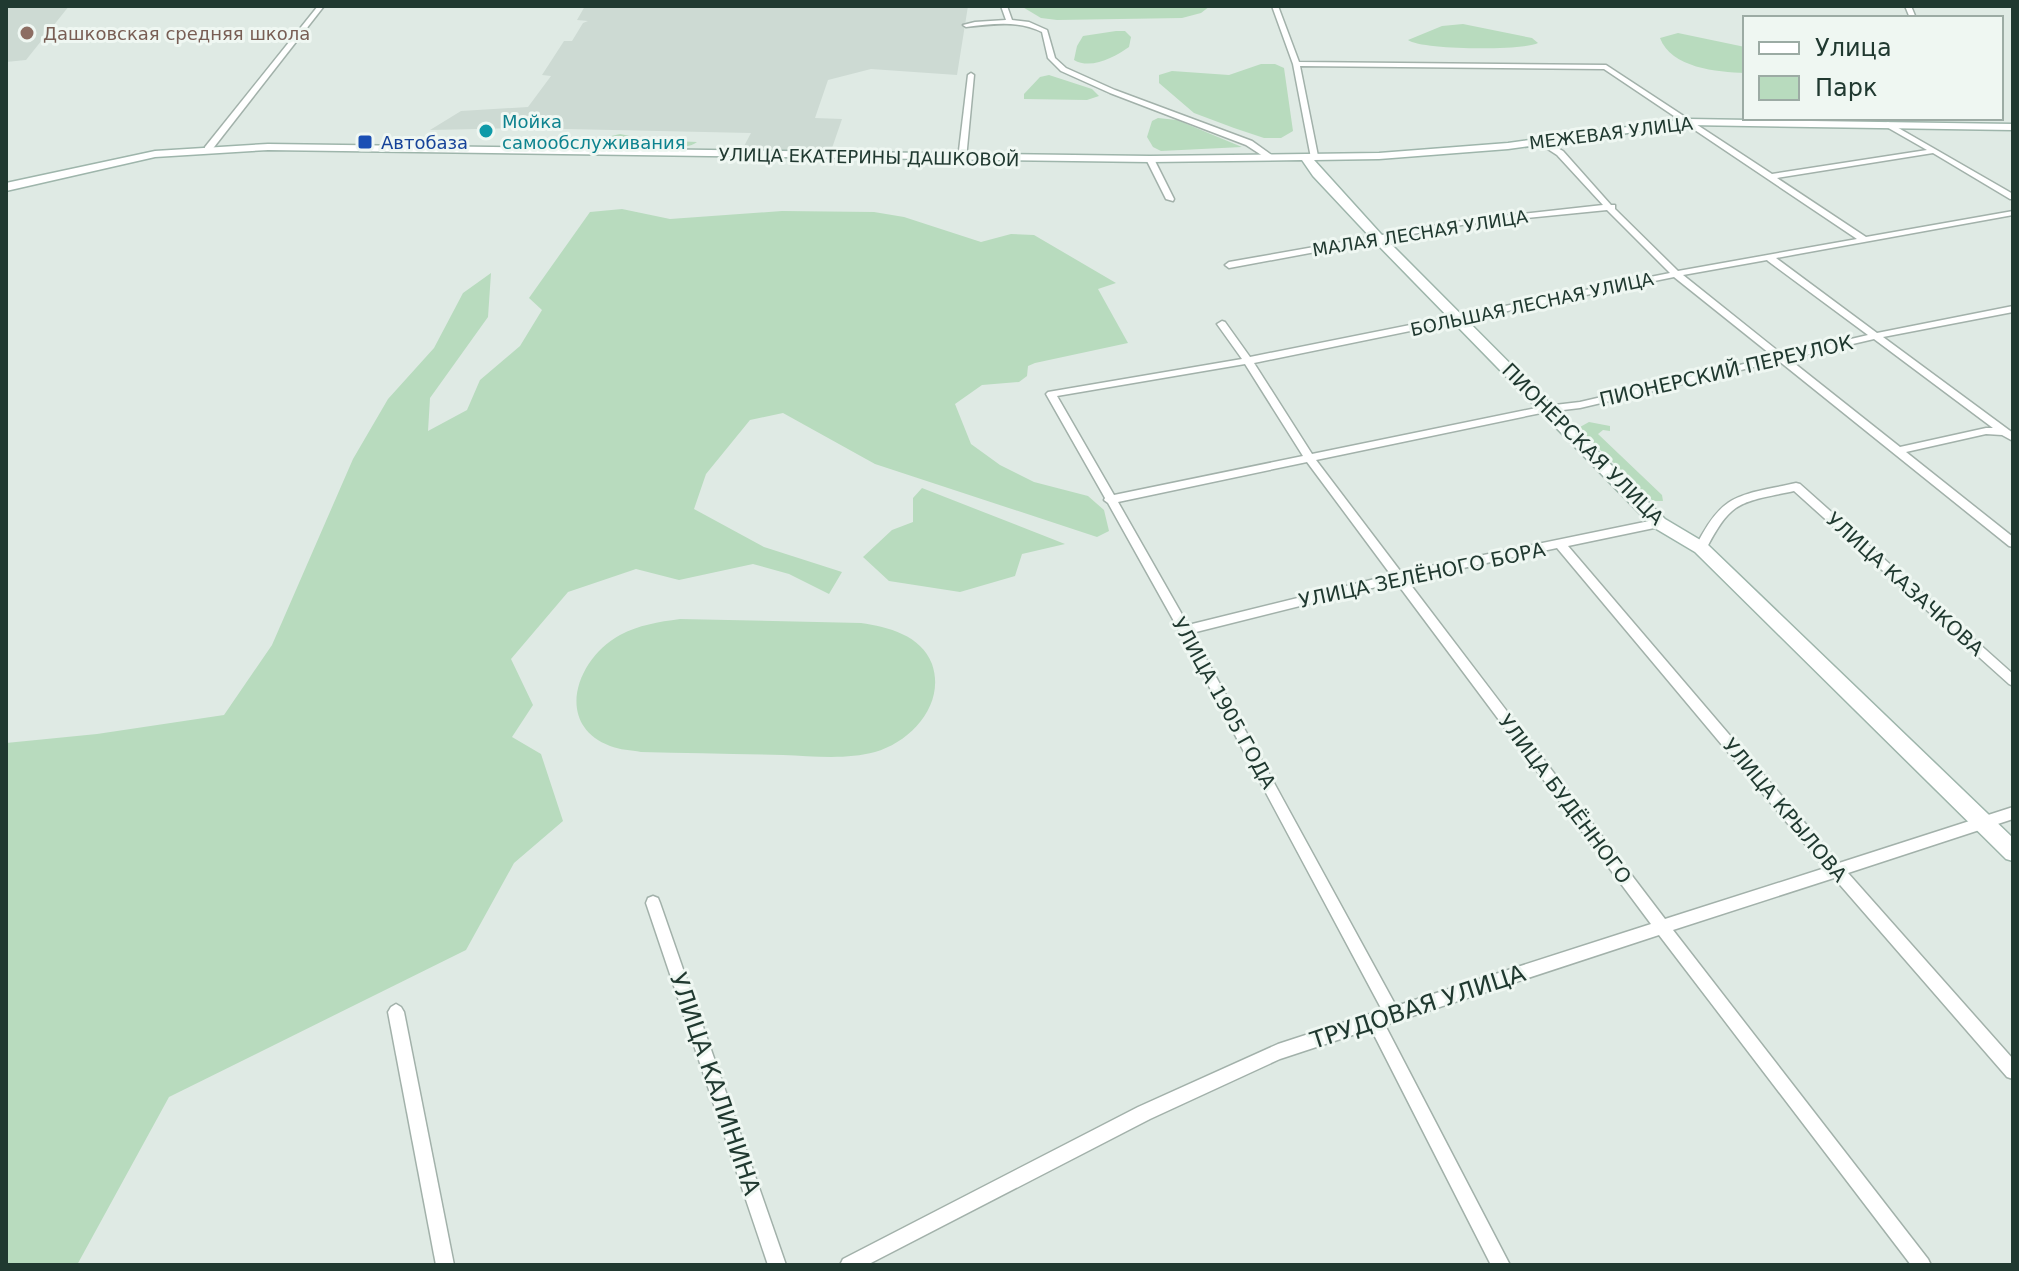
<svg xmlns="http://www.w3.org/2000/svg" width="2019" height="1271" font-family="'DejaVu Sans',sans-serif">
<style>
.built{fill:#cddad3}
.green{fill:#b8dbbe}
.lines{fill:none;stroke-linecap:round;stroke-linejoin:round}
.street-casing{stroke:#a2b1aa;stroke-width:3}
.secondary-casing{stroke:#9eb5ab;stroke-width:3}
.street{fill:#fff;fill-rule:evenodd}
.secondary{fill:#fff;fill-rule:evenodd}
.education-dot{fill:#8d6e63;stroke:#eff7f2;stroke-width:3}
.culture-dot{fill:#0f9aa8;stroke:#eff7f2;stroke-width:3}
.transit-dot{fill:#1a4fb4;stroke:#eff7f2;stroke-width:3}
.labels{text-anchor:middle;dominant-baseline:central;stroke-width:6;stroke-linejoin:round;paint-order:stroke}
.far-education-label{font-size:18px;fill:#785e54;stroke:#eff7f2;text-anchor:start}
.far-culture-label{font-size:18px;fill:#0d838f;stroke:#eff7f2;text-anchor:start}
.far-street-label{font-size:18px;fill:#203930;stroke:#eff7f2}
.far-transit-label{font-size:18px;fill:#164399;stroke:#eff7f2;text-anchor:start}
.street-label{font-size:20px;fill:#203930;stroke:#eff7f2}
.near-street-label{font-size:24px;fill:#203930;stroke:#eff7f2}
</style>
<rect width="100%" height="100%" fill="#dfeae4"/>
<g class="built">
<polygon points="6,6 69,6 26,60 6,62"/>
<polygon points="585,6 968,6 957,75 871,69 828,80 815,118 842,119 831,151 742,150 751,133 520,128 430,130 461,111 528,107 551,76 542,75 564,41 572,41 583,23 588,21 577,20"/>
</g>
<g class="green">
<polygon points="1021,6 1210,6 1201,13 1182,18 1057,20 1041,18"/>
<path d="M1463,24L1532,38L1538,43C1522,51 1421,50 1408,40L1442,26Z"/>
<path d="M1116,31H1125L1131,37L1129,47C1115,57 1091,70 1074,60L1077,46L1083,36Z"/>
<path d="M1678,33L1745,47V73C1717,72 1671,68 1660,38Z"/>
<polygon points="1261,64 1275,64 1284,68 1293,131 1281,138 1264,138 1234,128 1194,113 1159,83 1159,75 1172,71 1229,75"/>
<polygon points="1049,75 1092,89 1099,96 1087,100 1024,99 1024,94 1040,77"/>
<polygon points="1158,118 1177,120 1242,147 1161,151 1153,147 1147,137 1152,121"/>
<path d="M620,134L649,140L697,142C685,153 624,148 607,141V137Z"/>
<polygon points="622,209 670,219 782,211 874,212 904,217 981,242 1011,234 1034,235 1116,283 1098,289 1128,343 1035,363 1028,366 1027,376 1019,382 982,385 955,404 971,444 1000,465 1034,482 1088,496 1104,510 1109,531 1097,537 875,464 783,413 750,420 706,474 694,509 764,547 842,572 829,594 789,574 753,564 679,580 636,569 568,592 511,659 533,705 512,737 541,754 563,821 514,863 466,950 169,1097 77,1265 6,1265 6,743 97,734 224,715 272,645 353,459 388,399 434,348 463,293 491,273 488,317 430,398 428,431 467,410 480,380 520,346 542,310 529,298 590,212"/>
<polygon points="1589,422 1610,426 1610,431 1603,430 1598,434 1662,495 1663,501 1653,501 1585,435 1580,427"/>
<polygon points="922,488 1065,544 1022,554 1015,576 960,592 889,581 863,557 892,530 913,522 913,498"/>
<path d="M680,619L861,623C888,627 921,635 932,664C946,704 911,742 875,752C846,760 812,756 783,755C735,754 688,753 641,752C631,750 620,750 610,746C553,724 577,658 620,635C639,625 658,622 680,619Z"/>
</g>
<g class="lines">
<g class="street-casing">
<g id="street">
<polygon points="318,6 324,6 211,151 205,151 205,147"/>
<path d="M1001,6H1007L1012,20L1029,22L1047,30L1055,58L1066,68L1115,90L1252,141L1273,156L1266,158L1246,145L1110,93L1061,71L1048,58L1042,32C1018,20 992,24 966,27L963,25L975,22L1006,20Z"/>
<path d="M1272,6H1278L1299,62L1606,65L1772,174L1927,150L1885,126L1884,124L1888,122L2013,194V199H2010L1933,153L1777,178L1866,237L2013,211V215L1776,258L1877,333L2013,306V312L1883,337L2013,433V441L2002,435L1986,434L1906,452L2013,537V547L2009,546L1779,361L1580,408L1546,412L1316,460L1401,572L1659,519L1663,520L1664,523L1663,526L1659,527L1568,546L1839,863L2013,807V819L1848,873L2013,1059V1079L2007,1077L1834,878L1673,930L1928,1259L1931,1265H1911L1659,935L1385,1025L1510,1265H1491L1371,1029L1280,1059L1150,1119L867,1265H840L843,1259L1138,1107L1278,1044L1382,1010L1180,632L1108,503L1104,500L1105,498L1046,394L1048,392L1242,359L1217,324L1222,321L1225,322L1250,357L1670,273L1607,210L1467,224L1229,268L1225,265L1229,262L1467,220L1603,205L1557,155L1540,144L1539,142L1543,140L1563,151L1611,205H1615V209L1678,271L1857,239L1604,69L1300,66L1318,156L1311,158L1293,64ZM1767,260L1768,261L1868,335L1783,355L1683,275ZM1674,277L1774,357L1580,402L1546,406L1312,454L1254,363ZM1874,339L1993,428H1986L1900,447L1789,359ZM1245,364L1303,456L1114,495L1057,396ZM1307,462L1391,575L1188,625L1118,502ZM1557,548L1825,868L1665,919L1407,580ZM1396,582L1651,924L1396,1006L1192,633Z"/>
<polygon points="1905,6 1911,6 1916,18 1910,18"/>
<polygon points="971,73 974,75 966,159 962,161 958,159 968,75"/>
<polygon points="1147,157 1154,159 1174,199 1173,201 1166,199 1146,159"/>
<path d="M1796,483L1800,484L2013,674V686L2009,684L1794,491C1739,503 1732,499 1705,551H1697L1695,548C1723,491 1739,496 1796,483Z"/>
<polygon points="653,896 658,898 660,903 786,1265 768,1265 646,903 648,898"/>
<polygon points="396,1004 401,1007 404,1012 454,1265 436,1265 388,1012 391,1007"/>
</g>
</g>
<g class="secondary-casing">
<polygon id="secondary" points="1688,119 2013,124 2013,130 1688,125 1508,149 1379,159 1314,160 1381,234 1665,519 1707,544 2013,838 2013,861 2006,859 1695,552 1653,527 1373,240 1313,176 1302,160 1150,162 268,150 155,157 6,191 6,183 155,151 268,144 1150,156 1379,153 1508,143"/>
</g>
<use href="#street" class="street"/>
<use href="#secondary" class="secondary"/>
</g>
<circle class="education-dot" cx="27" cy="33" r="8"/>
<circle class="culture-dot" cx="486" cy="131" r="8"/>
<rect class="transit-dot" x="357" y="134" width="16" height="16" rx="4"/>
<g class="labels">
<g class="far-education-label">
<text x="43" y="33">Дашковская средняя школа</text>
</g>
<g class="far-culture-label">
<text x="502" y="121">Мойка<tspan x="502" dy="21">самообслуживания</tspan></text>
</g>
<g class="far-street-label">
<text transform="translate(1611 133) rotate(-7)">МЕЖЕВАЯ УЛИЦА</text>
<text transform="translate(869 157) rotate(1)">УЛИЦА ЕКАТЕРИНЫ ДАШКОВОЙ</text>
<text transform="translate(1420 233) rotate(-9)">МАЛАЯ ЛЕСНАЯ УЛИЦА</text>
<text transform="translate(1532 304) rotate(-12)">БОЛЬШАЯ ЛЕСНАЯ УЛИЦА</text>
</g>
<g class="far-transit-label">
<text x="381" y="142">Автобаза</text>
</g>
<g class="street-label">
<text transform="translate(1726 371) rotate(-13)">ПИОНЕРСКИЙ ПЕРЕУЛОК</text>
<text transform="translate(1583 444) rotate(45)">ПИОНЕРСКАЯ УЛИЦА</text>
<text transform="translate(1422 575) rotate(-12)">УЛИЦА ЗЕЛЁНОГО БОРА</text>
<text transform="translate(1905 584) rotate(42)">УЛИЦА КАЗАЧКОВА</text>
<text transform="translate(1224 703) rotate(61)">УЛИЦА 1905 ГОДА</text>
<text transform="translate(1565 799) rotate(53)">УЛИЦА БУДЁННОГО</text>
<text transform="translate(1785 810) rotate(50)">УЛИЦА КРЫЛОВА</text>
</g>
<g class="near-street-label">
<text transform="translate(1418 1007) rotate(-18)">ТРУДОВАЯ УЛИЦА</text>
<text transform="translate(715 1084) rotate(71)">УЛИЦА КАЛИНИНА</text>
</g>
</g>
<rect width="2019" height="1271" fill="none" stroke="#203930" stroke-width="16"/>
<rect x="1743" y="16" width="260" height="104" fill="#eff7f2" stroke="#9caba4" stroke-width="2"/>
<rect x="1759" y="42" width="40" height="12" fill="#ffffff" stroke="#9caba4" stroke-width="2"/>
<text x="1815" y="56" font-size="24" fill="#203930">Улица</text>
<rect x="1759" y="76" width="40" height="24" fill="#b8dbbe" stroke="#9caba4" stroke-width="2"/>
<text x="1815" y="96" font-size="24" fill="#203930">Парк</text>
</svg>
